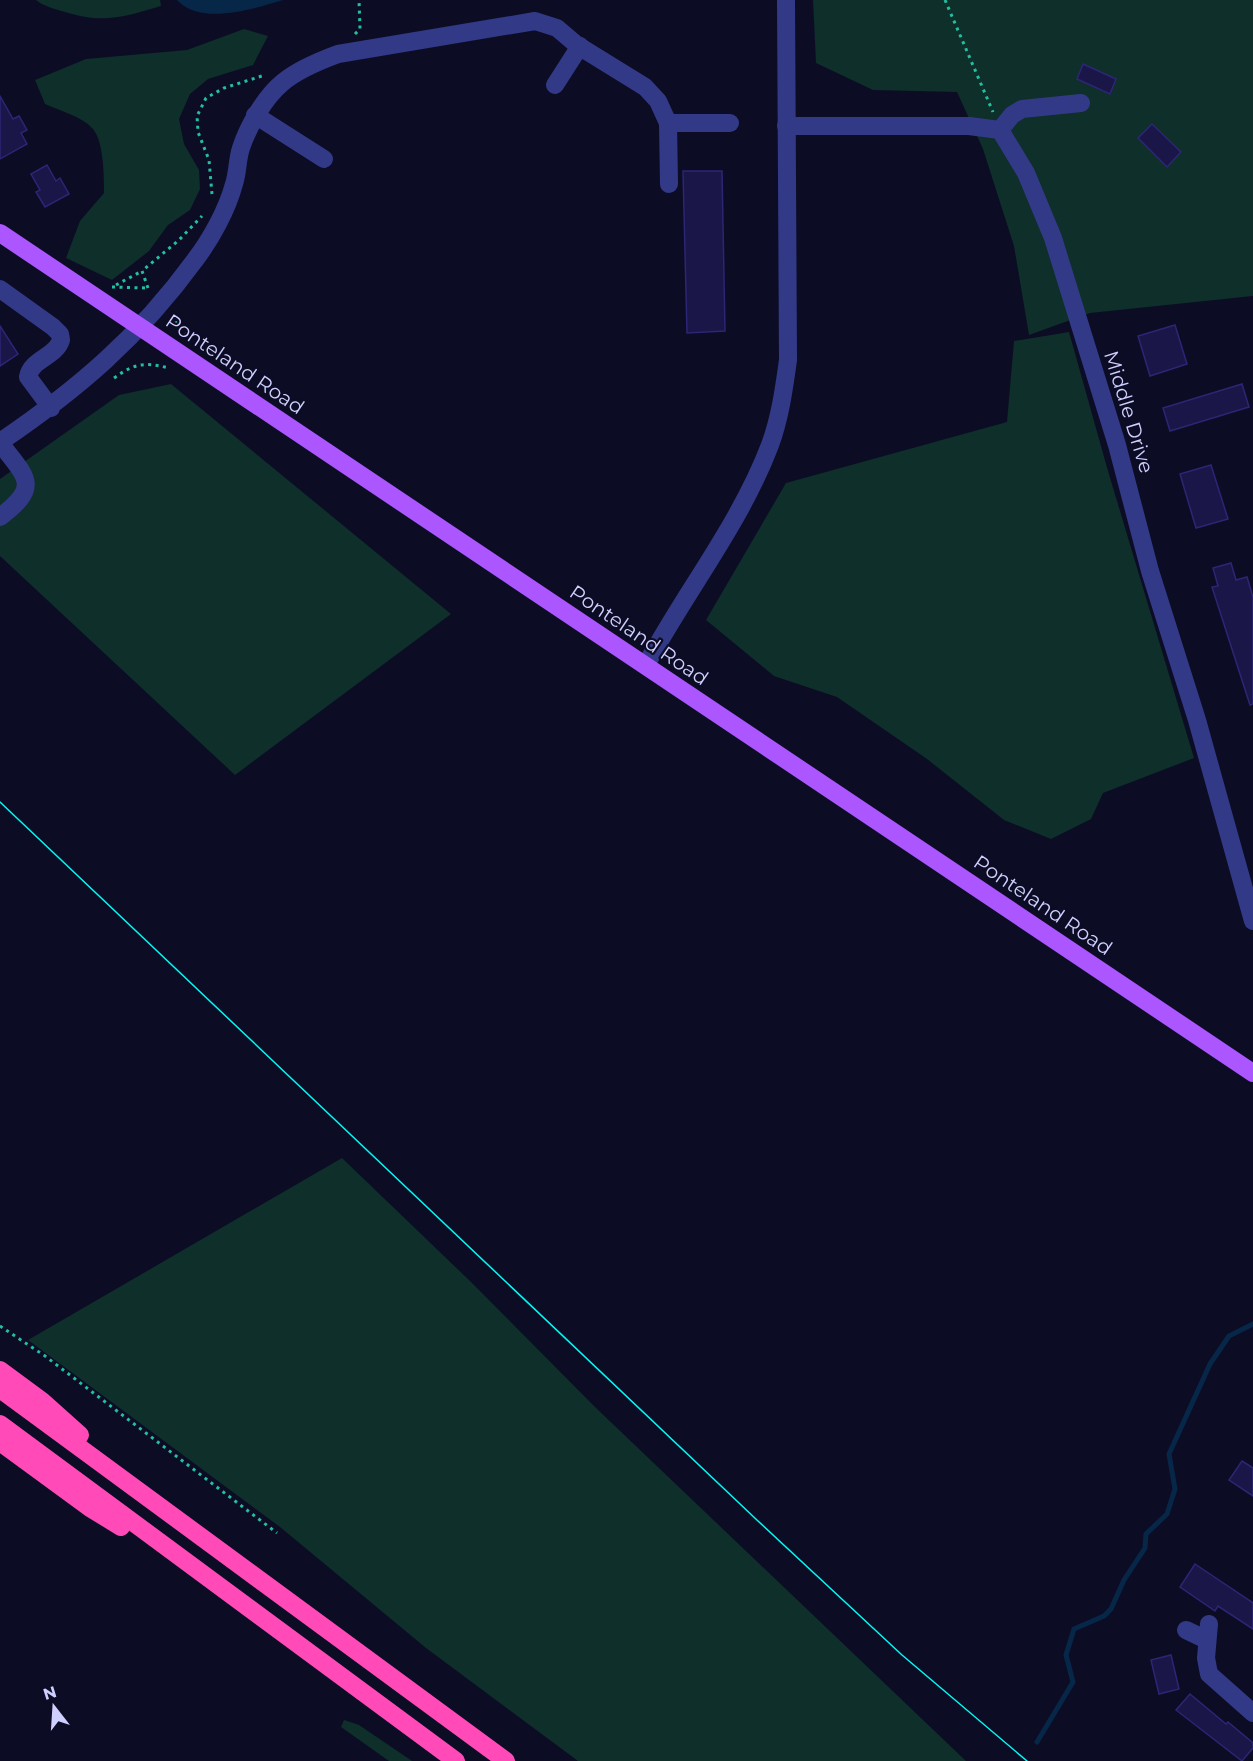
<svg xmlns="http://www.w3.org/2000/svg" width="1253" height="1761" font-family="Montserrat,sans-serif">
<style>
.green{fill:#0e2f2a}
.water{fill:#072749}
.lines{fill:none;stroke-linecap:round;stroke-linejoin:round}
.stream{stroke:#072749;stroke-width:5}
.building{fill:#1a1647;stroke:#2c2676;stroke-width:1.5}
.path{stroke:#22c0a3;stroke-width:3;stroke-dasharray:3 4.5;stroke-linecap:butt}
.minor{stroke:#323a88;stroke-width:18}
.major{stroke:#ab56ff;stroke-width:18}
.highway{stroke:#ff4ab7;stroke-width:18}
.tram{stroke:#00faf4;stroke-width:1.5}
.labels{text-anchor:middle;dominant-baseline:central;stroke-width:4.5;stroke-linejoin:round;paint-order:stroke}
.street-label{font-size:20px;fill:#cfd0ff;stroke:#0d0c25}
</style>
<rect width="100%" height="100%" fill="#0d0c25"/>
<g class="green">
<path d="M36,0H160L161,6C124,17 103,24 65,12C55,9 45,7 36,0Z"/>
<polygon points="813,0 1253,0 1253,296 1090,313 1029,335 1014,246 983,149 957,92 873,90 816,63"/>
<path d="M244,29L268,36L253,65L208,79L190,94L179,119L184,144L199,170L200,189L190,210L168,225L149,251L112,280L66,258L80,221L104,193C104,177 104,140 92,128C81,116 60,111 45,104L35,80L86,59L187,50Z"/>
<polygon points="1069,332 1108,471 1194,758 1103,793 1091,819 1051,839 1004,820 927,759 837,697 774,676 706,620 786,483 1007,422 1014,341"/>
<polygon points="171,384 451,614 235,775 0,556 0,479 119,395"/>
<polygon points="342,1158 471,1282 595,1407 966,1761 578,1761 426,1648 280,1527 28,1340"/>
<polygon points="344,1720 359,1725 412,1761 389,1761 341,1727"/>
</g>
<path class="water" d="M177,0H283C253,9 201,26 177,0Z"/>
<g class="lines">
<polyline class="stream" points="1037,1742 1073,1682 1066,1655 1074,1629 1104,1616 1111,1609 1124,1580 1145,1548 1146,1534 1167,1514 1175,1489 1169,1454 1210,1364 1229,1336 1253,1324"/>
</g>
<g class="building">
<polygon points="1083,64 1116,79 1110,94 1077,79"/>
<polygon points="0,96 13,119 19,116 27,130 21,133 27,144 0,159"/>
<polygon points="1152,124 1181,152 1167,167 1138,138"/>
<polygon points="47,165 56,181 60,178 69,194 45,207 36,192 40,190 31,174"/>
<polygon points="683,171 722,171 725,331 687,333"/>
<polygon points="1175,325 1187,364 1150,376 1138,336"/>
<polygon points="0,326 18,354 0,366"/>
<polygon points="1242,384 1249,407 1170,431 1163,408"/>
<polygon points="1211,465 1228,519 1196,528 1180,474"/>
<polygon points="1231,563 1236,580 1247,577 1253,597 1253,704 1250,705 1212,587 1218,586 1213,568"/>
<polygon points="1242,1461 1253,1468 1253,1496 1229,1480"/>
<polygon points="1195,1564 1253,1603 1253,1629 1218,1606 1215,1611 1180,1587"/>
<polygon points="1171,1655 1179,1689 1159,1694 1151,1660"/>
<polygon points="1190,1694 1226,1724 1228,1722 1253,1743 1253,1748 1242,1761 1176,1710"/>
</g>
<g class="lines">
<g class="path">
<polyline points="945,0 993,112"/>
<polyline points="355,34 360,29 359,0"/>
<polyline points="212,194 209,160 198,132 197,116 206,98 224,88 265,75"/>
<polyline points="116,285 142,271"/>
<polyline points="112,287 147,288"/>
<polyline points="148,288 142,271 179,240 202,216"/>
<polyline points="174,314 176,322 189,338"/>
<path d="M114,378C135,363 144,362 169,368"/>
<polyline points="0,1326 45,1356 277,1533"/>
</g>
<g class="minor">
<polyline points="555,85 580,46"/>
<polyline points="255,115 324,159"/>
<polyline points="668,123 730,123"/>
<polyline points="786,126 969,126 1000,130 1026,173 1053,238 1117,445 1150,571 1197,720 1253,921"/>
<polyline points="1000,130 1012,115 1022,109 1081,103"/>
<path d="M0,289L53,327L60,334L61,340C56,357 31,359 28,377L51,408"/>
<path d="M0,442C78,389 139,337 195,260C211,239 227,210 234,184C238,172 237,160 241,148C248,127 264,98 282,83C297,70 319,61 338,54L535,21L557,28L577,45L645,87L658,101L668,123L669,184"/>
<path d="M0,443C27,478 41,486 0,517"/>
<path d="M646,665C686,591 740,524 770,445C780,418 784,389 788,360L786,0"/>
<polyline points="1209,1624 1206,1658 1209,1674 1253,1713"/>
<polyline points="1186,1630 1207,1640"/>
</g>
<polyline class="major" points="0,233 1253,1073"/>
<g class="highway">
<polyline points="0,1370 42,1401 80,1435"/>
<polyline points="0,1389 506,1761"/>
<polyline points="0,1424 456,1761"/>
<polyline points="0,1442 90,1508 121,1527"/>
</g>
<polyline class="tram" points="0,802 758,1521 902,1655 1027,1761"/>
</g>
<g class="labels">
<g class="street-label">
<text transform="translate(235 364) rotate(34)">Ponteland Road</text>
<text transform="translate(1129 412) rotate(73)">Middle Drive</text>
<text transform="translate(639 635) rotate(34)">Ponteland Road</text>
<text transform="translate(1043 905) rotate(34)">Ponteland Road</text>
</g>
</g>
<g transform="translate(54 1707) rotate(343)" stroke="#0d0c25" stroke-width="4.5" paint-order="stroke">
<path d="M0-4.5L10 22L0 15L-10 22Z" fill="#cfd0ff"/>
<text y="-9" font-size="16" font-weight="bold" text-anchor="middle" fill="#cfd0ff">N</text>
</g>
</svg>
